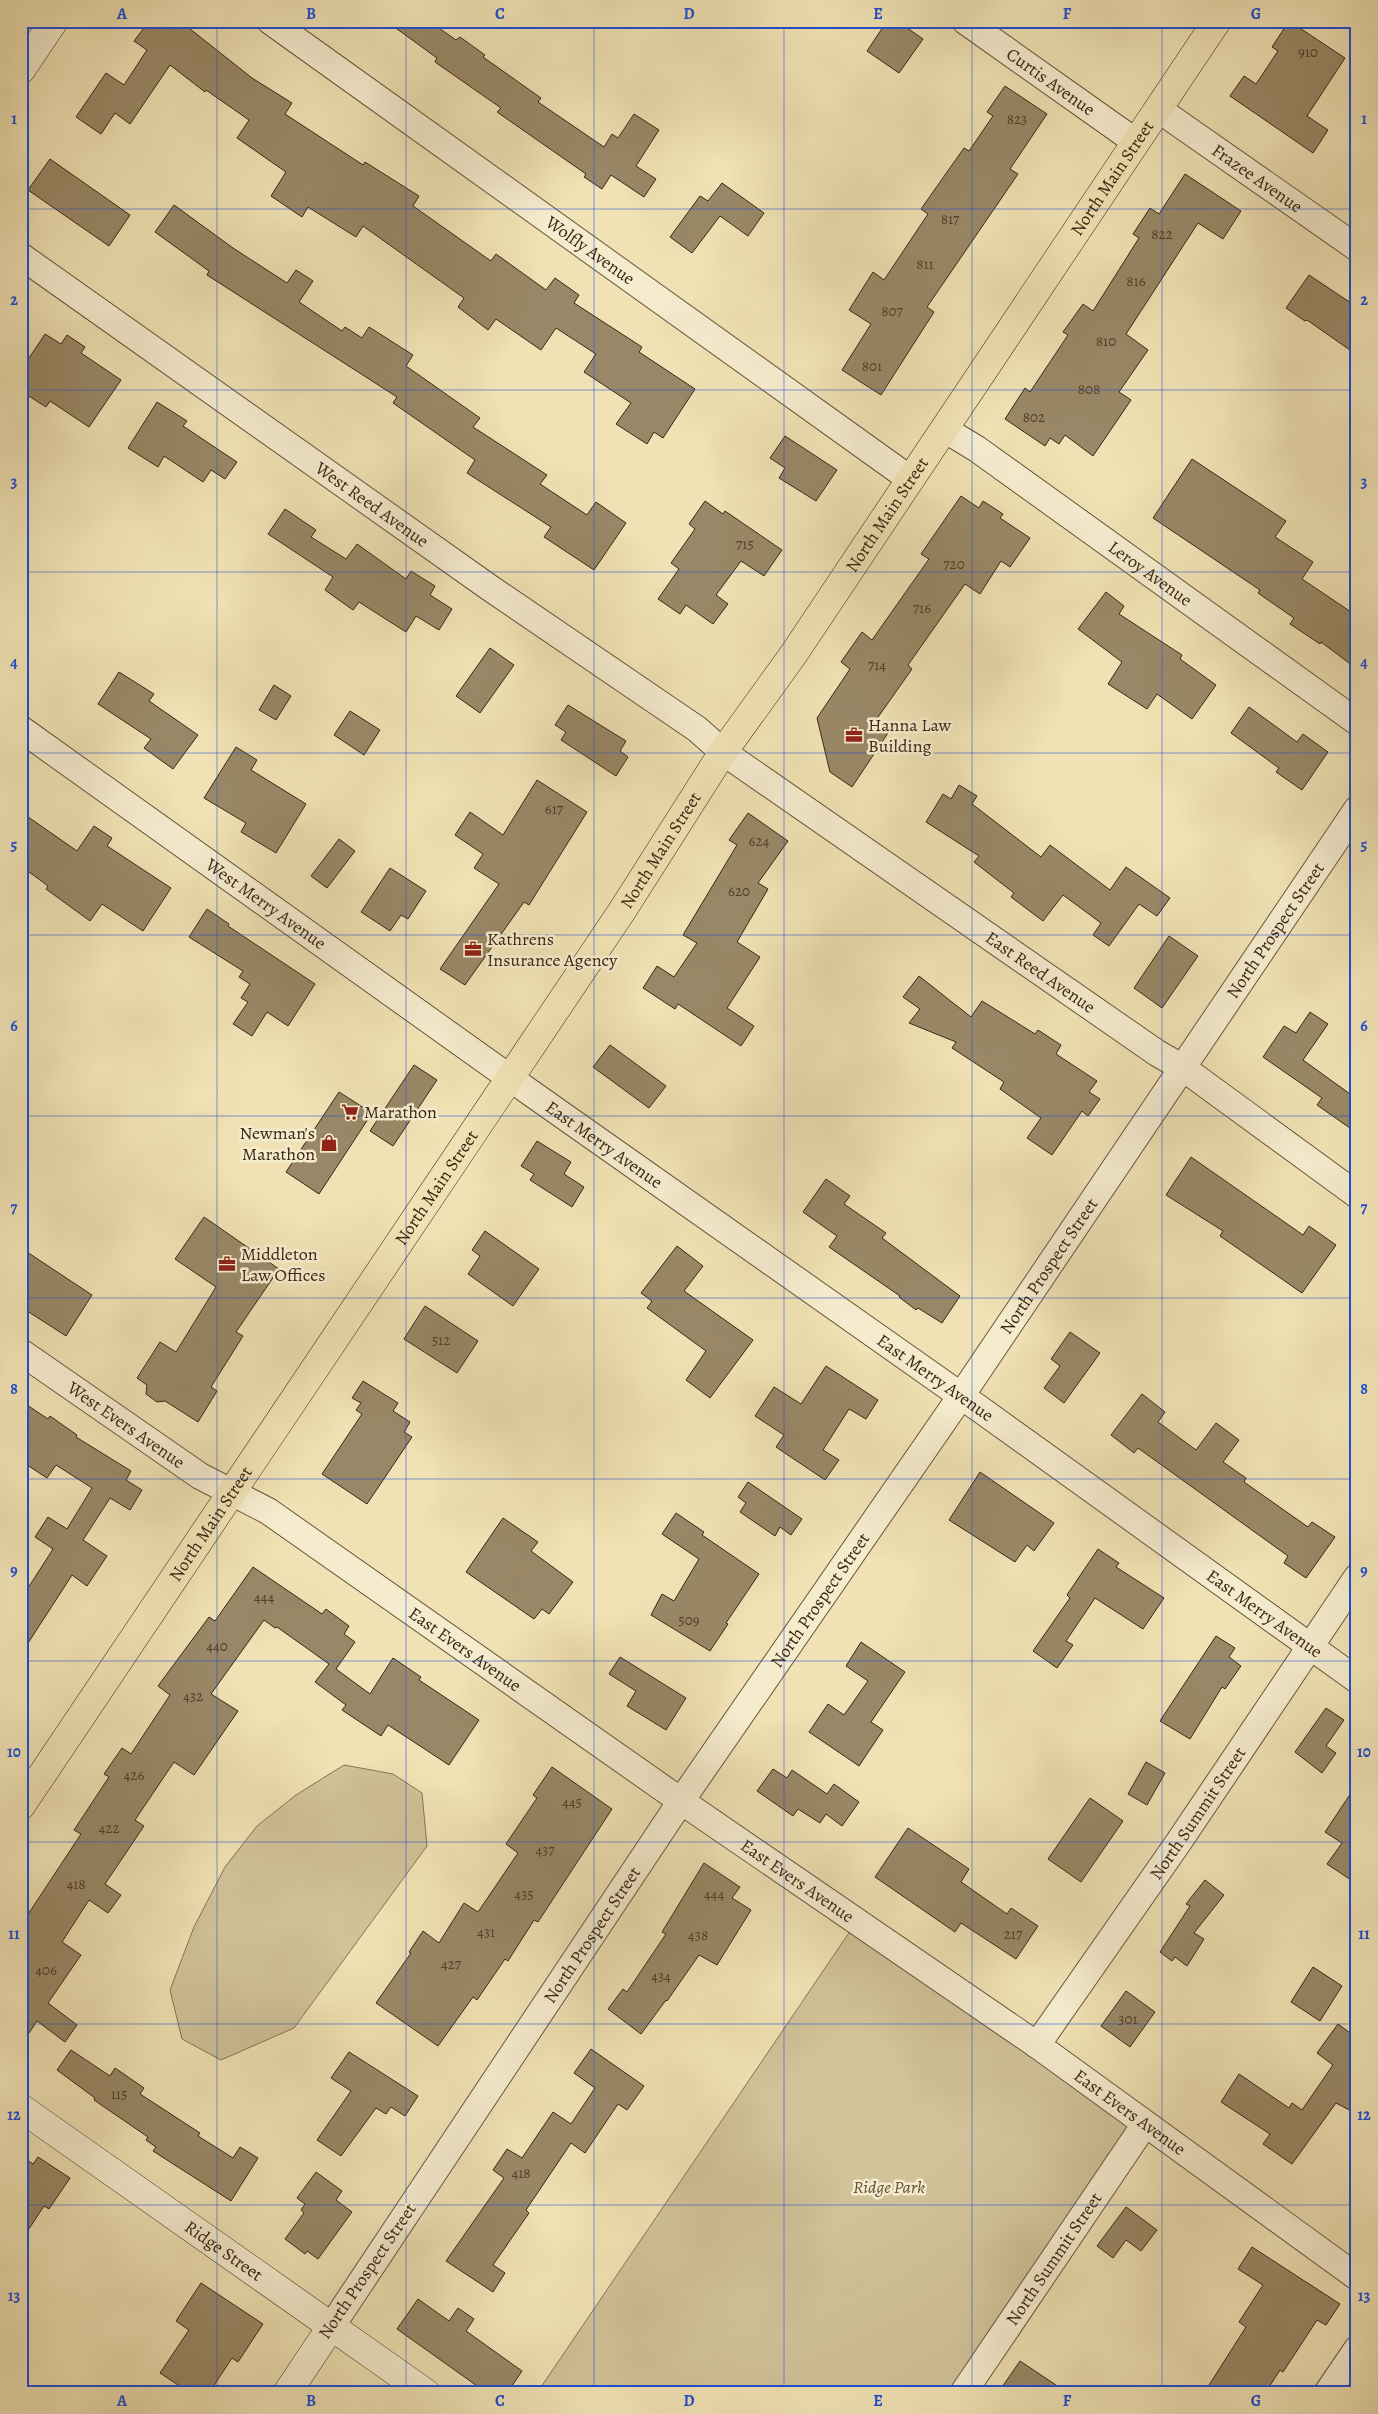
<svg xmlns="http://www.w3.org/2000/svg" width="1378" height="2414" font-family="Alegreya,serif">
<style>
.green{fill:#d1c299;stroke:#867456}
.building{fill:#998867;stroke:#3a2613}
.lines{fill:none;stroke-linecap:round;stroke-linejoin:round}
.street-casing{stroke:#68553b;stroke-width:28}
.secondary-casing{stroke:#3a2613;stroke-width:29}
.primary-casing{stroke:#3a2613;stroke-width:29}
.street{stroke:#f5ecce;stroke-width:26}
.secondary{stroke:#f5ecce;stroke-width:28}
.primary{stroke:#f0e2b4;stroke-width:28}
.grid{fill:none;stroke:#1d4ed8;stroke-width:1;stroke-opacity:0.55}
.labels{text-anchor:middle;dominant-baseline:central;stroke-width:5;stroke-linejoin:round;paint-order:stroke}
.number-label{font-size:15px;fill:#523e28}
.street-label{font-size:18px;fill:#3a2613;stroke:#f5ecce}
.poi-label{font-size:18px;fill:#3a2613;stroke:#f5ecce;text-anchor:start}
.park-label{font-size:18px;font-style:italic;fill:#604d34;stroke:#f5ecce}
.neatline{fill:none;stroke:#1d4ed8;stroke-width:2}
.grid-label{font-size:16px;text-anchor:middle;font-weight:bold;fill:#1d4ed8}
</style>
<rect width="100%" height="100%" fill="#f0e2b4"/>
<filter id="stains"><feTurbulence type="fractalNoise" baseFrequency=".004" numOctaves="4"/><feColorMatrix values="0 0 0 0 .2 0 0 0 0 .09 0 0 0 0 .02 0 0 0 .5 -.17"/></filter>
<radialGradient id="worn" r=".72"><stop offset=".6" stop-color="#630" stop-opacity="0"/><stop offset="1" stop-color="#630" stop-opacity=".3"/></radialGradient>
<g class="green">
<polygon points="344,1765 393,1774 422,1793 427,1846 294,2028 221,2060 182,2039 170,1990 194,1927 225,1867 257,1826 296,1795"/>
<polygon points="857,1921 1145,2124 963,2393 537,2393"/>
</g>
<g class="building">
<polygon points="149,21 180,21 252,78 292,103 285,114 363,165 365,162 419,196 413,206 491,261 496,254 546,290 555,278 579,295 574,303 642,347 639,352 695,389 663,438 654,432 647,444 616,424 631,403 584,372 596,354 556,328 541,350 496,319 488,330 458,307 464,298 363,226 356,237 308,207 302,217 271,196 286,172 237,138 249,120 206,90 205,92 170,65 130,124 115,113 101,134 76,117 106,73 124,85 147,50 134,41"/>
<polygon points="386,21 429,21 456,40 460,37 485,55 483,57 541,98 538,102 604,147 612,134 618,138 634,114 659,130 636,166 656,179 644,197 611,175 602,189 584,177 586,174 497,112 501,108 435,62 437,58"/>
<polygon points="887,21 897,21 923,39 899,73 867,51"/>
<polygon points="1289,21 1345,58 1307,116 1328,130 1313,153 1230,96 1244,76 1256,84 1278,51 1272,47"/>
<polygon points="1005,86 1047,114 1010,169 1018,174 927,307 934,312 881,395 842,370 871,324 849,310 873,272 884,280 928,214 921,209 964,148 969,151 993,116 987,112"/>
<polygon points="50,159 130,215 109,246 28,190"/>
<polygon points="1185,174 1241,211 1223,239 1198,223 1126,334 1148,350 1119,392 1131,400 1093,456 1065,435 1059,444 1050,438 1045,446 1005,419 1025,388 1030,392 1068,335 1063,332 1083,304 1093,311 1139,238 1133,234 1150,208 1159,214"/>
<polygon points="722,183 764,213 748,236 720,216 692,253 670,237 700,196 708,201"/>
<polygon points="174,205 233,248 287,283 296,270 313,281 299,302 342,331 345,327 362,338 369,327 413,355 406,366 480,418 473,427 547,475 540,484 587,515 596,502 626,523 594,570 544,537 551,527 467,473 475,460 393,403 397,397 207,275 209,271 155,232"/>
<polygon points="1309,275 1357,307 1357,355 1307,320 1305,321 1286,308"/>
<polygon points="45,334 61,344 67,335 85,347 81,353 121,380 89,427 50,401 46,407 21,391 21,370"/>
<polygon points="157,402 187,421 183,426 237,462 225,479 211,470 203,482 164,456 158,467 128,448"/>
<polygon points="785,436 837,470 816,501 779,478 785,468 770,458"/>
<polygon points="1192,459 1286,521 1275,537 1313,562 1302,579 1357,616 1357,669 1321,642 1320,644 1290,624 1294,618 1258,593 1260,590 1153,518"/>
<polygon points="961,496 979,508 983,501 1003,514 1000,518 1030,538 1010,567 1001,561 980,594 965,584 908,665 912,669 876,720 890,730 852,787 830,772 817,718 850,669 841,662 862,632 872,640 929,559 921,554"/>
<polygon points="705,501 723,514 725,511 782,550 764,576 741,561 716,595 728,604 713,624 686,605 680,614 658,599 679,569 671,563 695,529 689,524"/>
<polygon points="285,509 316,530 311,537 346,559 357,544 406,579 411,571 435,586 430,595 452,609 439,630 416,616 406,632 359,602 353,610 325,590 333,577 268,534"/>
<polygon points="1106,592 1124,606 1119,614 1182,655 1180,659 1216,685 1192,719 1157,694 1147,709 1108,684 1122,662 1078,629"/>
<polygon points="490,648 514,665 480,713 456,696"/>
<polygon points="119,672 154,694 149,701 198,735 173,769 144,748 151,739 98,704"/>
<polygon points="274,685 291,696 276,720 259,710"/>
<polygon points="568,705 626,741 620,751 628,757 616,776 561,740 566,732 555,725"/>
<polygon points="1249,707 1297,742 1303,734 1328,752 1302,790 1276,772 1279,768 1231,733"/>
<polygon points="350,711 380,730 364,755 334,735"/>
<polygon points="236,747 257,760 251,770 306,804 276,853 241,832 246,823 204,798"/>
<polygon points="537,780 587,812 529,905 524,902 465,985 440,969 499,884 474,868 483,854 455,835 470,812 503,835"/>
<polygon points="959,785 977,796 972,804 1041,857 1050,845 1110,890 1126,867 1170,898 1157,916 1139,904 1109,946 1093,935 1101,923 1063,895 1043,921 1011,897 1014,893 974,862 979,856 926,822 943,794 951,799"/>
<polygon points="21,812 77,851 94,826 112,838 107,846 171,888 143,931 102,904 90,921 46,889 48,886 21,866"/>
<polygon points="748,813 788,841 758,883 768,889 737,942 760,957 727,1008 754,1026 741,1046 678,1004 675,1009 643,988 657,966 674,977 697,943 683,935 737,845 729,840"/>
<polygon points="339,839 355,851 327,888 311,876"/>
<polygon points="390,868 426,891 408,919 401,915 390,931 361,912"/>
<polygon points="207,909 229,924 228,926 315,984 288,1026 267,1012 252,1036 233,1024 248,1002 241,998 250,984 239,977 243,971 189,937"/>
<polygon points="1169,936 1198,956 1162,1008 1134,988"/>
<polygon points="919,976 971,1017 982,1001 1035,1034 1038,1030 1061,1045 1056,1054 1097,1081 1089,1092 1100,1099 1088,1116 1082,1111 1052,1155 1027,1138 1041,1118 1000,1089 1004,1082 952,1048 956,1042 909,1023 920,1009 903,997"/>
<polygon points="1310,1012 1328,1024 1303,1060 1357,1099 1357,1133 1317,1105 1322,1098 1263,1057 1284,1026 1296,1033"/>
<polygon points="610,1045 666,1086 649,1108 593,1067"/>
<polygon points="414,1065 437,1080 393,1146 370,1131"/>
<polygon points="339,1092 372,1113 319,1194 286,1172"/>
<polygon points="537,1141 571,1162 564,1174 584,1187 572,1207 530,1180 534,1174 521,1166"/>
<polygon points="1191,1157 1303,1235 1309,1226 1336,1245 1302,1293 1220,1236 1223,1231 1166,1195"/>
<polygon points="826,1179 850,1196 844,1204 886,1233 882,1238 960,1296 942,1323 918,1308 916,1310 899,1297 900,1296 829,1247 837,1236 803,1212"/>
<polygon points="204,1217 279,1269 236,1332 243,1336 211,1387 217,1391 198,1422 165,1401 157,1402 146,1394 147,1385 137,1378 160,1342 176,1352 216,1287 175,1259"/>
<polygon points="485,1231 539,1269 513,1306 468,1274 480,1256 472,1250"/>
<polygon points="677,1246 703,1266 684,1291 753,1340 710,1398 686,1380 706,1351 647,1308 652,1301 641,1293"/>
<polygon points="21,1248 92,1295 66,1336 21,1307"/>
<polygon points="425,1306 478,1341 457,1373 404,1339"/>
<polygon points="1070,1332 1100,1353 1064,1403 1044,1388 1060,1366 1051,1359"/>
<polygon points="826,1366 878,1400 866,1419 849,1409 823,1450 839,1460 825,1480 776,1447 784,1435 755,1416 774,1387 801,1404"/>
<polygon points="363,1381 398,1403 393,1411 410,1422 404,1432 412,1437 367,1504 322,1474 362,1414 356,1410 361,1403 352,1398"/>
<polygon points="1142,1394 1165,1412 1158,1422 1196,1450 1216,1423 1239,1440 1223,1462 1246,1478 1244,1482 1308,1527 1312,1522 1335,1537 1306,1578 1284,1563 1288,1556 1138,1448 1134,1453 1111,1435"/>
<polygon points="21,1401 48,1419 50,1416 77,1435 76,1437 131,1471 126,1480 142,1490 130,1510 110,1498 83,1540 107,1556 87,1586 72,1575 21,1654 21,1599 53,1549 35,1537 48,1517 67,1529 92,1488 56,1465 47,1478 21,1461"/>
<polygon points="980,1472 1054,1523 1034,1551 1027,1545 1015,1562 949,1520"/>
<polygon points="748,1482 802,1519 791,1535 780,1527 775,1536 740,1512 746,1503 738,1497"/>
<polygon points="676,1513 704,1532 702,1535 759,1574 726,1623 728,1624 710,1651 651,1615 662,1594 674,1601 699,1559 662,1534"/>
<polygon points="503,1518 538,1542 531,1551 573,1582 549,1614 542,1609 534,1619 466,1572"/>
<polygon points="1098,1549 1119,1563 1116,1567 1164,1598 1143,1629 1095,1598 1066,1641 1073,1645 1057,1668 1033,1651 1070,1598 1067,1595"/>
<polygon points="253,1567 322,1614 326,1609 349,1626 344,1634 355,1642 336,1669 370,1694 393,1658 421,1677 419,1680 479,1720 449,1765 388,1725 381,1736 342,1710 346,1705 315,1682 329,1664 277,1627 275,1628 264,1620 211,1694 238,1711 194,1775 174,1762 135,1820 144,1826 105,1884 121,1895 108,1913 89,1900 62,1942 81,1955 48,2003 77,2025 65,2042 37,2021 21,2045 21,1925 81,1834 74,1830 109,1777 104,1774 122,1748 131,1754 170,1695 158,1686 209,1617 215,1621"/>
<polygon points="1216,1636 1235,1648 1229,1657 1241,1666 1225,1689 1222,1687 1190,1739 1160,1721"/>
<polygon points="861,1642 905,1672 871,1722 883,1730 859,1766 809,1732 828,1704 844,1715 868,1681 846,1666"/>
<polygon points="620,1657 686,1698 666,1730 627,1706 636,1691 609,1674"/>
<polygon points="1326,1708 1344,1720 1326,1746 1336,1753 1322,1773 1295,1752"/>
<polygon points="1146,1762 1165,1773 1147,1805 1128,1794"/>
<polygon points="552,1767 612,1809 538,1922 534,1920 508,1961 505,1959 477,2000 473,1997 438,2046 376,2003 411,1953 409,1952 423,1931 439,1943 464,1903 478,1912 518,1853 506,1844 537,1798 533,1795"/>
<polygon points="773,1769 787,1778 792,1770 827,1794 834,1784 859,1802 842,1826 826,1814 820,1823 798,1809 793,1816 757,1791"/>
<polygon points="1357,1784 1357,1884 1327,1864 1342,1843 1325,1832"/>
<polygon points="1090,1798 1123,1821 1081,1882 1048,1859"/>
<polygon points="908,1828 969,1869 961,1882 1007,1914 1011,1908 1038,1926 1016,1959 961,1923 955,1932 875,1877"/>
<polygon points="704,1863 740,1887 732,1898 751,1910 717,1965 699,1955 667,2001 666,2000 641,2034 608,2009 623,1989 627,1992 666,1934 662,1932"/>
<polygon points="1205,1880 1224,1895 1194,1933 1204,1939 1187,1966 1175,1957 1172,1961 1160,1952 1190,1906 1186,1904"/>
<polygon points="1313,1967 1342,1986 1320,2021 1291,2002"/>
<polygon points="1126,1991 1155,2012 1130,2047 1101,2026"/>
<polygon points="1338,2024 1357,2038 1357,2114 1336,2103 1292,2164 1263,2144 1270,2134 1221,2102 1239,2074 1289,2108 1292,2103 1302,2110 1333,2065 1317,2053"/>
<polygon points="591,2049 644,2086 627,2110 618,2104 585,2153 571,2143 526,2210 529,2213 493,2265 505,2273 493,2292 446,2261 504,2178 493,2170 507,2149 522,2158 553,2112 571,2124 595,2088 574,2073"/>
<polygon points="71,2050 110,2076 115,2068 144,2088 140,2094 200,2133 198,2136 233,2158 240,2147 258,2158 231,2201 153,2151 156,2147 146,2140 148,2137 94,2100 95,2098 57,2070"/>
<polygon points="349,2052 418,2096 405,2116 391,2107 386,2114 376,2108 341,2156 317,2140 351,2091 331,2078"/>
<polygon points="21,2156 33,2164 38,2157 70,2178 49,2209 44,2206 21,2241"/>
<polygon points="316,2172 342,2191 336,2200 352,2212 318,2259 307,2251 305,2254 285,2239 304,2213 301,2210 305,2204 297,2198"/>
<polygon points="1126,2207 1157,2230 1141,2251 1126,2240 1113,2258 1097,2246"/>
<polygon points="1252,2247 1340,2304 1326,2325 1317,2320 1283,2372 1280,2370 1265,2393 1204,2393 1246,2327 1239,2322 1263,2285 1238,2269"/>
<polygon points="201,2283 263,2324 238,2362 232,2358 209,2393 190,2393 160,2373 189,2330 176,2321"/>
<polygon points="418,2299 449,2321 458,2308 474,2319 466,2331 522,2371 507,2393 487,2393 397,2329"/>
<polygon points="1020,2361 1068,2393 998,2393"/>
</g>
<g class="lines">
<g class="street-casing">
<g id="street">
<path id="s1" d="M270,21L910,479"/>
<path id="s2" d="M965,21L1136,142"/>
<path id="s3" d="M1158,109L1357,248"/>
<path id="s4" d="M21,256L490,588L697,729L723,752L1157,1053L1183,1068L1357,1195"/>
<path id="s5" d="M944,429L977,449L1357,722"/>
<path id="s6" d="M21,729L531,1093L984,1412L1357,1680"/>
<path id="s7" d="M21,1352L200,1476L268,1511L681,1801L1037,2045L1357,2277"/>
<path id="s8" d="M1037,2045L1178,1843L1357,1577"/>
<path id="s9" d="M331,2327L681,1801L961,1396L1357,809"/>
<path id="s10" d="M963,2393L1145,2124"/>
<polyline points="1327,2393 1357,2349"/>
</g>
</g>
<g class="secondary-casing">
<g id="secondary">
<polyline points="21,70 54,21"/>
<path id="s11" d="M21,2108L426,2393"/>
<polyline points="287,2393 331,2327"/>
</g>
</g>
<g class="primary-casing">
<g id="primary">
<path id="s12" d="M21,1806L622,911L723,752L793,655L1217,21"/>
</g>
</g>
<use href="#street" class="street"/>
<use href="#secondary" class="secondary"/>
<use href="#primary" class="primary"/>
</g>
<path class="grid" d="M217,21V2393M406,21V2393M594,21V2393M784,21V2393M972,21V2393M1162,21V2393M21,209H1357M21,390H1357M21,572H1357M21,753H1357M21,935H1357M21,1116H1357M21,1298H1357M21,1479H1357M21,1661H1357M21,1842H1357M21,2024H1357M21,2205H1357"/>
<defs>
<g id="office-bare" transform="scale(1.35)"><path d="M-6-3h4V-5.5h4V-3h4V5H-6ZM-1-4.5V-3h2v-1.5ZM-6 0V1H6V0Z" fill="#8f2418" stroke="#f5ecce" stroke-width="2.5" paint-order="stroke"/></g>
<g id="supermarket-bare" transform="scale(1.35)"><path d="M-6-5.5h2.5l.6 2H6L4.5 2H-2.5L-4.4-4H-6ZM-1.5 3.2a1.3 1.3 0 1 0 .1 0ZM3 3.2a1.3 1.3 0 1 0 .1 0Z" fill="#8f2418" stroke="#f5ecce" stroke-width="2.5" paint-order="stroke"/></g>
<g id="shop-bare" transform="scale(1.35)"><path d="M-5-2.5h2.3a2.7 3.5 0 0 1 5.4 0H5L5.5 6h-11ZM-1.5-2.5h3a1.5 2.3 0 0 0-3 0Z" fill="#8f2418" stroke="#f5ecce" stroke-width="2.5" paint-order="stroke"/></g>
</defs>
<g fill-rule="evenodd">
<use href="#office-bare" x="854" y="735"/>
<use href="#office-bare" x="473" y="949"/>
<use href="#supermarket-bare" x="350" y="1112"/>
<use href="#shop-bare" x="329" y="1143"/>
<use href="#office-bare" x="227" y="1264"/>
</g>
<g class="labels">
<g class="number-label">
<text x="1308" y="52">910</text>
<text x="1017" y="119">823</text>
<text x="950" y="219">817</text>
<text x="1162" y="234">822</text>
<text x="925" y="264">811</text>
<text x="1136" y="281">816</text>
<text x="892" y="311">807</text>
<text x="1106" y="341">810</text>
<text x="872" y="366">801</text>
<text x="1089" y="389">808</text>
<text x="1034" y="417">802</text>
<text x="745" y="544">715</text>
<text x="954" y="564">720</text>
<text x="922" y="608">716</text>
<text x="877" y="665">714</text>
<text x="554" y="809">617</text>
<text x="759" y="841">624</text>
<text x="739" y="891">620</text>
<text x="441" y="1340">512</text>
<text x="264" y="1597">444</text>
<text x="689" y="1620">509</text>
<text x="217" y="1646">440</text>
<text x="193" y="1696">432</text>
<text x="134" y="1775">426</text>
<text x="572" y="1802">445</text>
<text x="109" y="1828">422</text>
<text x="545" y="1850">437</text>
<text x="76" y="1884">418</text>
<text x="524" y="1894">435</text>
<text x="714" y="1894">444</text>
<text x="486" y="1932">431</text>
<text x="1013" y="1934">217</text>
<text x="698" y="1935">438</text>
<text x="451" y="1964">427</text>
<text x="46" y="1970">406</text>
<text x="661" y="1976">434</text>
<text x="1128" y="2019">301</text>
<text x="119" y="2094">115</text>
<text x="521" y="2173">418</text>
</g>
<g class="street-label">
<text stroke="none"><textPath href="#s2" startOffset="105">Curtis Avenue</textPath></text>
<text stroke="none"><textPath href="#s12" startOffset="1960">North Main Street</textPath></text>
<text stroke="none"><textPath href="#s3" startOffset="121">Frazee Avenue</textPath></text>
<text stroke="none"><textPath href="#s1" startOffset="394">Wolfly Avenue</textPath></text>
<text stroke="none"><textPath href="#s4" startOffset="430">West Reed Avenue</textPath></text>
<text stroke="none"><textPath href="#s12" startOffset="1555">North Main Street</textPath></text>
<text stroke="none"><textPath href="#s5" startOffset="252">Leroy Avenue</textPath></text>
<text stroke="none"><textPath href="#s12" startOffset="1150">North Main Street</textPath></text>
<text stroke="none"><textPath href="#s6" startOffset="301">West Merry Avenue</textPath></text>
<text stroke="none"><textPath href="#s9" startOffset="1686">North Prospect Street</textPath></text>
<text stroke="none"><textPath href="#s4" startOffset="1246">East Reed Avenue</textPath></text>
<text stroke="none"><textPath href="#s6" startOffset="716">East Merry Avenue</textPath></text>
<text stroke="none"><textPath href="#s12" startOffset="745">North Main Street</textPath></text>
<text stroke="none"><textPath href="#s9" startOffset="1281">North Prospect Street</textPath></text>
<text stroke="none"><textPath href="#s6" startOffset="1121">East Merry Avenue</textPath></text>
<text stroke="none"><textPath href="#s7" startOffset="128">West Evers Avenue</textPath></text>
<text stroke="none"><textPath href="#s12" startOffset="340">North Main Street</textPath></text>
<text stroke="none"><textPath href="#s9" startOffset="876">North Prospect Street</textPath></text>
<text stroke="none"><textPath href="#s6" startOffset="1526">East Merry Avenue</textPath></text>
<text stroke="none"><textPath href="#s7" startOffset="535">East Evers Avenue</textPath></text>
<text stroke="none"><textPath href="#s8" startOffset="282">North Summit Street</textPath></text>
<text stroke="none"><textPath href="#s7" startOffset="940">East Evers Avenue</textPath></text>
<text stroke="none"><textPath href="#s9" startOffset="471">North Prospect Street</textPath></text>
<text stroke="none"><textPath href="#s7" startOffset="1345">East Evers Avenue</textPath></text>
<text stroke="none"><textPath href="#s11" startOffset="248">Ridge Street</textPath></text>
<text stroke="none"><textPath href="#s10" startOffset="162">North Summit Street</textPath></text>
<text transform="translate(367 2271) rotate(-56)">North Prospect Street</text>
</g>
<g class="poi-label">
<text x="868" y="725">Hanna Law<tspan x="868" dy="21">Building</tspan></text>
<text x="487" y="939">Kathrens<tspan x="487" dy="21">Insurance Agency</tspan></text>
<text x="364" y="1112">Marathon</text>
<text x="315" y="1133" text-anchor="end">Newman's<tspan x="315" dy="21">Marathon</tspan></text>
<text x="241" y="1254">Middleton<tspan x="241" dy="21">Law Offices</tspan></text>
</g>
<g class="park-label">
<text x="889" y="2187">Ridge Park</text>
</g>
</g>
<rect width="1378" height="2414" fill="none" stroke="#f0e2b4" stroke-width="55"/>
<rect x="28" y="28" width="1322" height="2358" class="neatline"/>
<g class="grid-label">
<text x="122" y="19">A</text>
<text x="311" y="19">B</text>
<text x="500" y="19">C</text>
<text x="689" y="19">D</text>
<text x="878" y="19">E</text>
<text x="1067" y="19">F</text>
<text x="1256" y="19">G</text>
<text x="14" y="124">1</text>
<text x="1364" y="124">1</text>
<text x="14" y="305">2</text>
<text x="1364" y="305">2</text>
<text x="14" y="487">3</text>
<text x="1364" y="487">3</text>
<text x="14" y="668">4</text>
<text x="1364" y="668">4</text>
<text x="14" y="850">5</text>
<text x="1364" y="850">5</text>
<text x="14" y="1031">6</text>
<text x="1364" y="1031">6</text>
<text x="14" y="1213">7</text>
<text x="1364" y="1213">7</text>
<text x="14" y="1394">8</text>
<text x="1364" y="1394">8</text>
<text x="14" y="1576">9</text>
<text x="1364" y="1576">9</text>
<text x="14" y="1757">10</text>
<text x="1364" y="1757">10</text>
<text x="14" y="1939">11</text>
<text x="1364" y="1939">11</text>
<text x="14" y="2120">12</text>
<text x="1364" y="2120">12</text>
<text x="14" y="2301">13</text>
<text x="1364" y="2301">13</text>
<text x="122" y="2406">A</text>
<text x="311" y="2406">B</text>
<text x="500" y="2406">C</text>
<text x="689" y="2406">D</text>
<text x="878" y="2406">E</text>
<text x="1067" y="2406">F</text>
<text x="1256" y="2406">G</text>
</g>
<rect width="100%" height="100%" filter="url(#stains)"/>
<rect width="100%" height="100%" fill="url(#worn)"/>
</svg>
